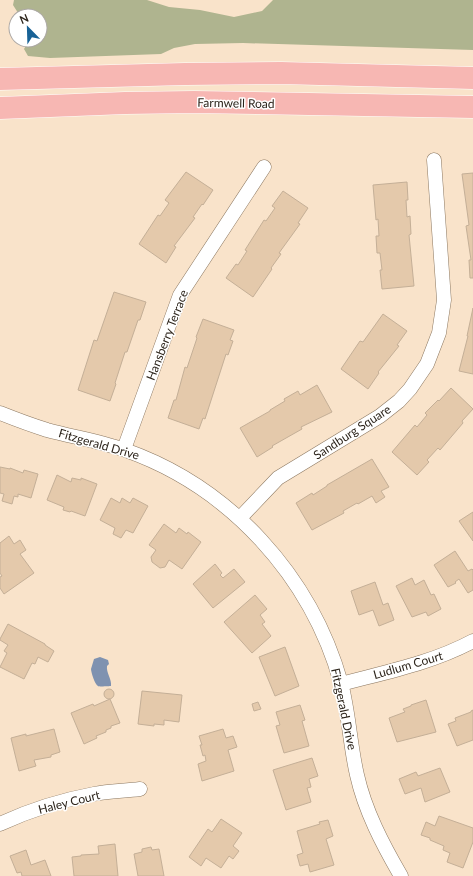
<svg xmlns="http://www.w3.org/2000/svg" width="473" height="876" font-family="Lato,sans-serif">
<style>
.forest{fill:#afb48f}
.water{fill:#7f92b0}
.building{fill:#e4c9ab;stroke:#c4af97}
.lines{fill:none;stroke-linecap:round;stroke-linejoin:round}
.minor-casing{stroke:#8c7861;stroke-width:15}
.primary-casing{stroke:#fff;stroke-width:23}
.minor{stroke:#fff;stroke-width:14}
.primary{stroke:#f7b7b3;stroke-width:22}
.labels{text-anchor:middle;dominant-baseline:central;stroke-width:3;stroke-linejoin:round;paint-order:stroke}
.street-label{font-size:12px;fill:#2c241b;stroke:#fff}
</style>
<rect width="100%" height="100%" fill="#f9e3ca"/>
<polygon class="forest" points="14,0 147,0 169,7 200,10 234,17 262,11 273,0 473,0 473,50 243,43 195,44 174,48 161,54 50,58 28,56 24,49 29,40 40,40 40,16 20,16 13,5"/>
<path class="water" d="M100,657L108,660L109,664L107,666C106,673 112,679 111,686C110,686 99,687 98,686C95,685 91,672 91,669C92,666 93,662 94,659Z"/>
<g class="building">
<polygon points="186,172 213,190 203,205 202,204 193,217 195,218 174,246 176,247 166,263 139,244 158,215 160,216 169,203 165,200"/>
<polygon points="473,173 473,278 470,278 469,260 471,260 466,226 469,225 462,174"/>
<polygon points="407,182 408,200 406,200 407,217 410,216 411,234 409,235 414,286 382,289 380,270 382,270 380,253 377,253 376,236 379,236 378,219 376,220 373,185"/>
<polygon points="283,191 308,208 298,223 300,224 279,253 281,254 271,268 272,269 253,297 226,278 236,264 238,265 247,251 245,250 264,220 266,221 275,208 272,206"/>
<polygon points="114,292 146,302 140,320 138,320 127,352 125,352 115,383 116,384 110,401 78,390 94,340 97,341"/>
<polygon points="473,308 473,374 459,371 468,336 467,336"/>
<polygon points="383,314 407,331 397,345 399,346 378,372 379,373 368,389 341,369 360,341 363,342"/>
<polygon points="203,319 234,330 230,340 233,341 228,355 226,354 205,419 203,418 199,429 168,418 174,400 176,400 185,367 187,368 197,338 196,337"/>
<polygon points="317,385 332,412 301,427 302,429 272,446 273,447 257,457 240,428 270,411 270,410 285,401 284,399 298,391 300,395"/>
<polygon points="451,388 473,409 462,421 463,423 440,450 438,448 427,460 429,462 417,475 392,452 415,425 417,427 427,415 425,413 438,400 439,401"/>
<polygon points="372,459 389,487 381,491 385,497 376,503 372,496 358,504 357,503 343,511 344,513 312,530 296,503 312,493 313,495 327,486 327,485"/>
<polygon points="0,467 10,469 10,468 23,473 24,470 38,474 31,498 18,494 18,497 14,496 12,504 2,501 4,494 0,493"/>
<polygon points="57,475 71,482 72,478 81,480 81,478 97,484 85,516 71,511 70,512 63,510 64,507 47,500"/>
<polygon points="111,498 120,503 122,498 130,503 133,498 148,506 133,533 126,530 121,538 113,534 115,528 100,520"/>
<polygon points="473,512 473,541 459,521"/>
<polygon points="164,524 176,533 179,528 187,534 188,532 201,542 182,569 169,560 165,567 160,568 152,562 151,557 156,550 149,545"/>
<polygon points="9,536 14,544 20,540 26,550 20,554 34,573 4,594 0,588 0,577 2,576 0,573 0,543"/>
<polygon points="455,551 468,571 472,569 473,570 473,590 468,593 459,579 455,582 456,583 448,587 434,565"/>
<polygon points="215,564 222,573 220,575 223,578 234,569 245,582 213,608 193,584"/>
<polygon points="412,578 415,585 424,580 431,595 434,594 441,609 428,616 426,612 412,617 396,586"/>
<polygon points="375,582 383,605 388,603 394,620 379,626 373,610 359,615 351,591"/>
<polygon points="255,595 267,609 260,615 265,622 262,624 271,636 252,653 224,622"/>
<polygon points="8,624 45,644 45,645 54,651 48,662 38,657 35,664 32,663 24,679 0,667 7,653 4,651 8,645 0,640 0,639"/>
<polygon points="285,647 299,686 275,696 259,657"/>
<circle cx="109" cy="694" r="5"/>
<polygon points="142,691 182,695 179,722 164,720 164,725 154,724 154,726 138,724"/>
<polygon points="110,699 120,723 111,726 111,728 106,730 106,732 96,736 97,738 84,744 71,713 93,704 94,706"/>
<polygon points="426,700 436,732 397,742 389,718 405,712 403,709 411,706 411,705"/>
<polygon points="258,702 261,709 254,711 252,704"/>
<polygon points="300,705 305,720 302,721 309,746 284,753 276,726 280,725 276,712"/>
<polygon points="473,710 473,740 457,746 448,724 456,721 455,718 471,712 471,711"/>
<polygon points="54,729 60,752 51,755 51,757 34,760 36,766 19,771 11,738 26,734 26,736"/>
<polygon points="223,729 226,738 233,736 237,747 228,750 234,771 202,781 198,764 206,761 205,755 203,756 200,745 202,745 199,736"/>
<polygon points="312,758 318,776 309,779 311,787 307,788 311,802 286,810 273,770"/>
<polygon points="440,768 450,792 425,802 421,788 405,794 399,779 416,772 418,776"/>
<polygon points="439,816 473,828 473,842 463,868 447,862 450,853 443,850 444,846 430,840 430,838 421,835 426,822 435,826"/>
<polygon points="221,819 242,833 233,846 239,851 233,859 229,856 221,868 206,858 201,866 189,857 208,829 212,832"/>
<polygon points="328,820 333,836 326,839 334,865 310,872 308,864 300,866 297,855 303,853 297,831 320,824 319,822"/>
<polygon points="115,844 118,876 74,876 72,857 81,856 81,855 99,854 98,846"/>
<polygon points="151,847 152,850 159,849 164,876 138,876 134,854 142,852 142,849"/>
<polygon points="26,850 31,865 45,860 51,876 22,876 21,872 17,873 10,856"/>
</g>
<g class="lines">
<g class="minor-casing">
<g id="minor">
<path d="M0,413C15,419 31,425 47,430C73,437 99,441 125,450C230,487 311,576 341,683C349,714 350,745 357,775C365,811 383,845 401,876"/>
<polyline points="124,449 180,295 264,167"/>
<polyline points="240,518 278,478 380,416 399,401 410,389 427,364 439,333 444,300 434,160"/>
<path d="M341,684C386,672 432,663 473,641"/>
<path d="M0,824C30,810 62,800 94,794C109,791 125,791 140,789"/>
</g>
</g>
<g class="primary-casing">
<g id="primary">
<polyline points="0,79 185,74 281,73 473,78"/>
<polyline points="0,108 125,103 194,102 473,107"/>
</g>
</g>
<use href="#minor" class="minor"/>
<use href="#primary" class="primary"/>
</g>
<g class="labels">
<g class="street-label">
<text transform="translate(236 103) rotate(1)">Farmwell Road</text>
<text transform="translate(167 335) rotate(-69)">Hansberry Terrace</text>
<text transform="translate(352 432) rotate(-33)">Sandburg Square</text>
<text transform="translate(99 444) rotate(16)">Fitzgerald Drive</text>
<text transform="translate(408 665) rotate(-16)">Ludlum Court</text>
<text transform="translate(344 709) rotate(78)">Fitzgerald Drive</text>
<text transform="translate(69 802) rotate(-14)">Haley Court</text>
</g>
</g>
<g transform="translate(28 28) rotate(337)"><circle r="19" fill="#ffffff" stroke="#aba7a4"/>
<path d="M0-3L7 15L0 10L-7 15Z" fill="#186296"/>
<text y="-6" font-size="11" font-weight="bold" text-anchor="middle" fill="#2c241b">N</text>
</g>
</svg>
